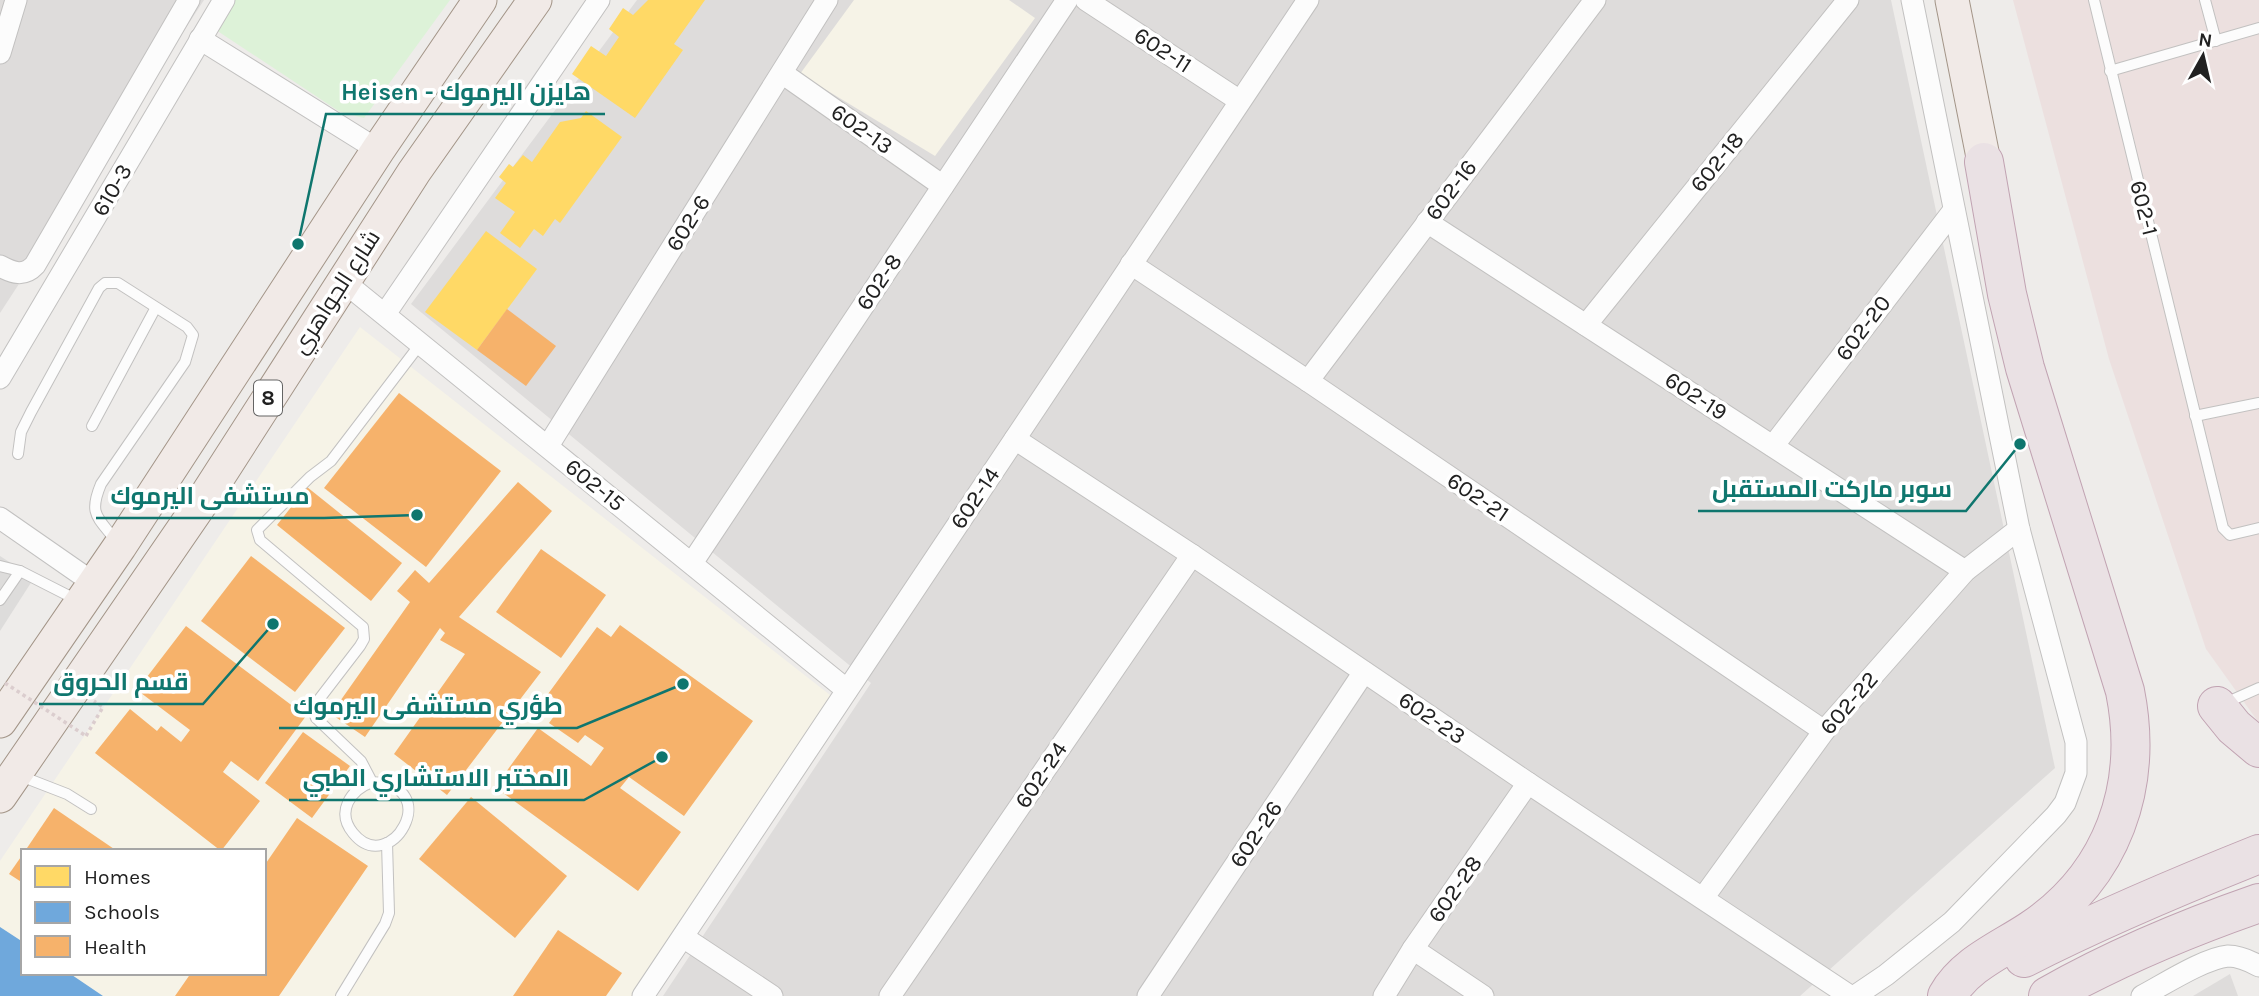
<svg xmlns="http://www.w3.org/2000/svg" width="2259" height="996" font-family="Karla,Cairo,sans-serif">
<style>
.residential{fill:#dedcdb}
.education{fill:#f6f3e7;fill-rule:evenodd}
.religious{fill:#dddcdb}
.military{fill:#ece0df}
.park{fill:#ddf2d8}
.homes{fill:#ffd966}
.schools{fill:#6fa8dc}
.health{fill:#f6b26b}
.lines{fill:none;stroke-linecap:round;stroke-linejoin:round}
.lane-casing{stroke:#c2c1c0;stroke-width:12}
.street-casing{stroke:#c2c1c0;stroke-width:23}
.primary-casing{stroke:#a39588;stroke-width:35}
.highway-casing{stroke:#c1a3b2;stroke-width:40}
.path{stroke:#dbcdce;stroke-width:3.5;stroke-dasharray:3.5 3.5;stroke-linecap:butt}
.lane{stroke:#fcfcfc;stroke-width:10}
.street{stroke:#fcfcfc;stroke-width:21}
.primary{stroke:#f1eae7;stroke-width:33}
.highway{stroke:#eae1e4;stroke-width:38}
.path-bridge{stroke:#dbcdce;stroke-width:3.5;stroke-dasharray:3.5 3.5;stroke-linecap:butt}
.labels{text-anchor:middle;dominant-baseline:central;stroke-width:7;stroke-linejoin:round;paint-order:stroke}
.shield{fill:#fff;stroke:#646464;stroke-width:2}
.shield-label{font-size:21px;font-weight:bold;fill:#212121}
.street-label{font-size:23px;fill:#212121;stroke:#fff}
.leader{fill:none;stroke:#0f766e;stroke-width:2.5}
.callout-dot{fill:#0f766e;stroke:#fff;stroke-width:2.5}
.callout-label{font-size:24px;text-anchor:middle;font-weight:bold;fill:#0f766e;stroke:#fff;stroke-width:7;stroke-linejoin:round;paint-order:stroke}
</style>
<rect width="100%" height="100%" fill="#eeecea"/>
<g class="residential">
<polygon points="0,0 204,0 0,313"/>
<polygon points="637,0 1891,0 2055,768 1800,996 663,996 871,683 411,304"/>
<polygon points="2230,974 2238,996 2193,996"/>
</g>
<g class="education">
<polygon points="854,0 1009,0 1035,18 935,156 800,74"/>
<path d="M360,327L839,702L632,996H0V861ZM23,851H264V973H23Z"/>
</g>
<polygon class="religious" points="0,556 34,578 0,631"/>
<polygon class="military" points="2013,0 2259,0 2259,723 2206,649 2109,359"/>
<polygon class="park" points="230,0 450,0 364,118 340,112 213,28"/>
<g class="homes">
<polygon points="648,0 705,0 674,44 683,50 635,118 572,74 591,46 606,56 619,37 609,29 623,8 633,15"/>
<polygon points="586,111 622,137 560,223 555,219 543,236 534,229 520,248 500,233 515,212 495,198 506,183 499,177 509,164 513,167 523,155 532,162 560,122 581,118"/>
<polygon points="486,231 537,269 477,350 425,312"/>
</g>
<polygon class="schools" points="0,927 23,942 23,973 69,973 103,996 0,996"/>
<g class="health">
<polygon points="507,309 556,346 526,386 477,350"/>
<polygon points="399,393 501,471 426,567 324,488"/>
<polygon points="518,482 552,511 459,617 541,672 447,795 394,754 465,654 440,640 445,633 440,628 365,737 331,714 410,602 397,591 415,570 429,583"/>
<polygon points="307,487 402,563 371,601 277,525"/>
<polygon points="541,549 606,595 561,658 496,612"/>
<polygon points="251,556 345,628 295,692 201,621"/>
<polygon points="620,625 753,721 684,816 629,777 620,788 681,832 638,891 495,787 538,728 591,766 604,748 585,735 578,743 549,723 563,704 548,694 597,627 611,637"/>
<polygon points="186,626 306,716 258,781 231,761 223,772 260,801 221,851 95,753 130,709 157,731 161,726 181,742 190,730 137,690"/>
<polygon points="303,732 350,766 312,818 265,783"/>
<polygon points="471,797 567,876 515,938 419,859"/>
<polygon points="54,808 117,851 25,851"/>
<polygon points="297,818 368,866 279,996 175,996 191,973 264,973 264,866"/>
<polygon points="23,854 23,883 9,874"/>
<polygon points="558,930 622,973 606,996 513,996"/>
</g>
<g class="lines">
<g class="lane-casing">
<g id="lane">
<polyline points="2094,0 2223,528 2230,535 2259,528"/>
<polyline points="2205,0 2216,41"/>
<polyline points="2110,71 2259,28"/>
<polyline points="2195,416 2259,403"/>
<polyline points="92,426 155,309"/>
<path d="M18,454L21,432L31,412L99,288L105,283H118L187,327L193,335L185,362L101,484C88,515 98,517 116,541"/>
<polyline points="0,566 20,571 77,600"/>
<polyline points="0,600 20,571"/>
<polyline points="2223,704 2259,688"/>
<polyline points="18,775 67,794 91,809"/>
<path d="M372,782C350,790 336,812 353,833C390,879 446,785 372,782L361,761L316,718L314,712L317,702L360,646L364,639L363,627L260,540L257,530L310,477L331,461L421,343"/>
<polyline points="341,996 385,924 389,913 387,843"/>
</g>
</g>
<g class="street-casing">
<g id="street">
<polyline points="1086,0 1240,101"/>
<polyline points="200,39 378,150"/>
<polyline points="0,53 16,0"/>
<polyline points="782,73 943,186"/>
<polyline points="1427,222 1965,571"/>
<polyline points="1131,264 1308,381 1824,731"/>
<path d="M0,266C13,273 24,277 35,265L189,0"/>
<polyline points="343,281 847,690"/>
<polyline points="385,314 599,0"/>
<polyline points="1586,325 1848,0"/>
<polyline points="0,378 224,0"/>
<polyline points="1308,381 1595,0"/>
<polyline points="1015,439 1192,555 1528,783 1850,996"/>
<polyline points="548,446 827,0"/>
<polyline points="1773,446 1954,210"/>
<polyline points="0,518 95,584"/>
<polyline points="692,563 1067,0"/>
<polyline points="1703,898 1824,731 1965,571 2019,529"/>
<polyline points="683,937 772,996"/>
<polyline points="1413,949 1483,996"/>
<polyline points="643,996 1308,0"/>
<polyline points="890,996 1192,555"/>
<polyline points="1148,996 1364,672"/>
<polyline points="1384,996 1413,949 1528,783"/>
<polyline points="1855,996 1886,975 1952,922 2056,815 2065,803 2076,773 2076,742 2019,529 1912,0"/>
<path d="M2142,996C2163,985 2205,958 2228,956C2239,956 2250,961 2259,966"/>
</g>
</g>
<g class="primary-casing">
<g id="primary">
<polyline points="1952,0 1984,162"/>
<polyline points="0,721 120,546 378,150 480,0"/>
<polyline points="0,796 206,496 414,172 535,0"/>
</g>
</g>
<g class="highway-casing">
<g id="highway">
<polyline points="2217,706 2234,727 2259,748"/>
<path d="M2024,958C2100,919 2179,886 2259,854"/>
<path d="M1947,996C1965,964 2001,950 2031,930C2113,875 2144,786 2125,691L2025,368L2007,294L1984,162"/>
<path d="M2048,996C2115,958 2187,928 2259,903"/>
</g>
</g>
<polyline class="path" points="86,736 103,707 94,701"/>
<use href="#lane" class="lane"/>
<use href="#street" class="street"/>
<use href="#primary" class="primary"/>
<use href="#highway" class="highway"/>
<polyline class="path-bridge" points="5,683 86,736"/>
</g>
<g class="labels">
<rect class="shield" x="254" y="380.5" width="28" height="35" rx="5"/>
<g class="shield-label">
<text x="268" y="398">8</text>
</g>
<g class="street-label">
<text transform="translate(1163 50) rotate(33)">602-11</text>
<text transform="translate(862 129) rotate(35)">602-13</text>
<text transform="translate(1717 162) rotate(-51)">602-18</text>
<text transform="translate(112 190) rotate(-60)">610-3</text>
<text transform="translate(1451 190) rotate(-53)">602-16</text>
<text transform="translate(2144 208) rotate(76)">602-1</text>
<text transform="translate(688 223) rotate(-58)">602-6</text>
<text transform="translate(879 282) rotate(-56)">602-8</text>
<text transform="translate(336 292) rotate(-57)">شارع الجواهري</text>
<text transform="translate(1863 328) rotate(-53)">602-20</text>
<text transform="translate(1696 396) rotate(33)">602-19</text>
<text transform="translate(595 485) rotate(39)">602-15</text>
<text transform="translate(1478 497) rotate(34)">602-21</text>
<text transform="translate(975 498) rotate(-56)">602-14</text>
<text transform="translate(1849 703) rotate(-49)">602-22</text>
<text transform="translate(1432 718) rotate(34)">602-23</text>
<text transform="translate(1041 775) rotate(-56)">602-24</text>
<text transform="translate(1256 834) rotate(-56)">602-26</text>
<text transform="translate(1455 889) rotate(-55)">602-28</text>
</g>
</g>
<path class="leader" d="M298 244L326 114H605M2020 444L1966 511H1698M417 515L324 518H96M273 624L203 704H39M683 684L577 728H279M662 757L584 800H289"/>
<g class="callout-dot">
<circle cx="298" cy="244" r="7"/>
<circle cx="2020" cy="444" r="7"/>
<circle cx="417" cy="515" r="7"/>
<circle cx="273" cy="624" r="7"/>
<circle cx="683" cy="684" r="7"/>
<circle cx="662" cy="757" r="7"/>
</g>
<g class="callout-label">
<text x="466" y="100">Heisen - هايزن اليرموك</text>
<text x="1832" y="497">سوبر ماركت المستقبل</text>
<text x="210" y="504">مستشفى اليرموك</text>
<text x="121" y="690">قسم الحروق</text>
<text x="428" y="714">طؤري مستشفى اليرموك</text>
<text x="436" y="786">المختبر الاستشاري الطبي</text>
</g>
<rect x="21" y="849" width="245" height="126" fill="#ffffff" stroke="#a6a6a6" stroke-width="2"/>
<rect x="35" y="866" width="35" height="21" fill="#ffd966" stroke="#a6a6a6" stroke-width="2"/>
<text x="84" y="884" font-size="21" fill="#212121">Homes</text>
<rect x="35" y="902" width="35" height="21" fill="#6fa8dc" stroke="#a6a6a6" stroke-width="2"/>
<text x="84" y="919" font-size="21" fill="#212121">Schools</text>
<rect x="35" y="936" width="35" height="21" fill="#f6b26b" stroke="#a6a6a6" stroke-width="2"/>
<text x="84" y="954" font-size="21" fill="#212121">Health</text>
<g transform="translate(2203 56) rotate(8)" stroke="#ffffff" stroke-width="5" paint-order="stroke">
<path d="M0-5L12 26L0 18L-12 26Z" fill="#212121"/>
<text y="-10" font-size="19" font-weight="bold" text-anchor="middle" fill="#212121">N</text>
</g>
</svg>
